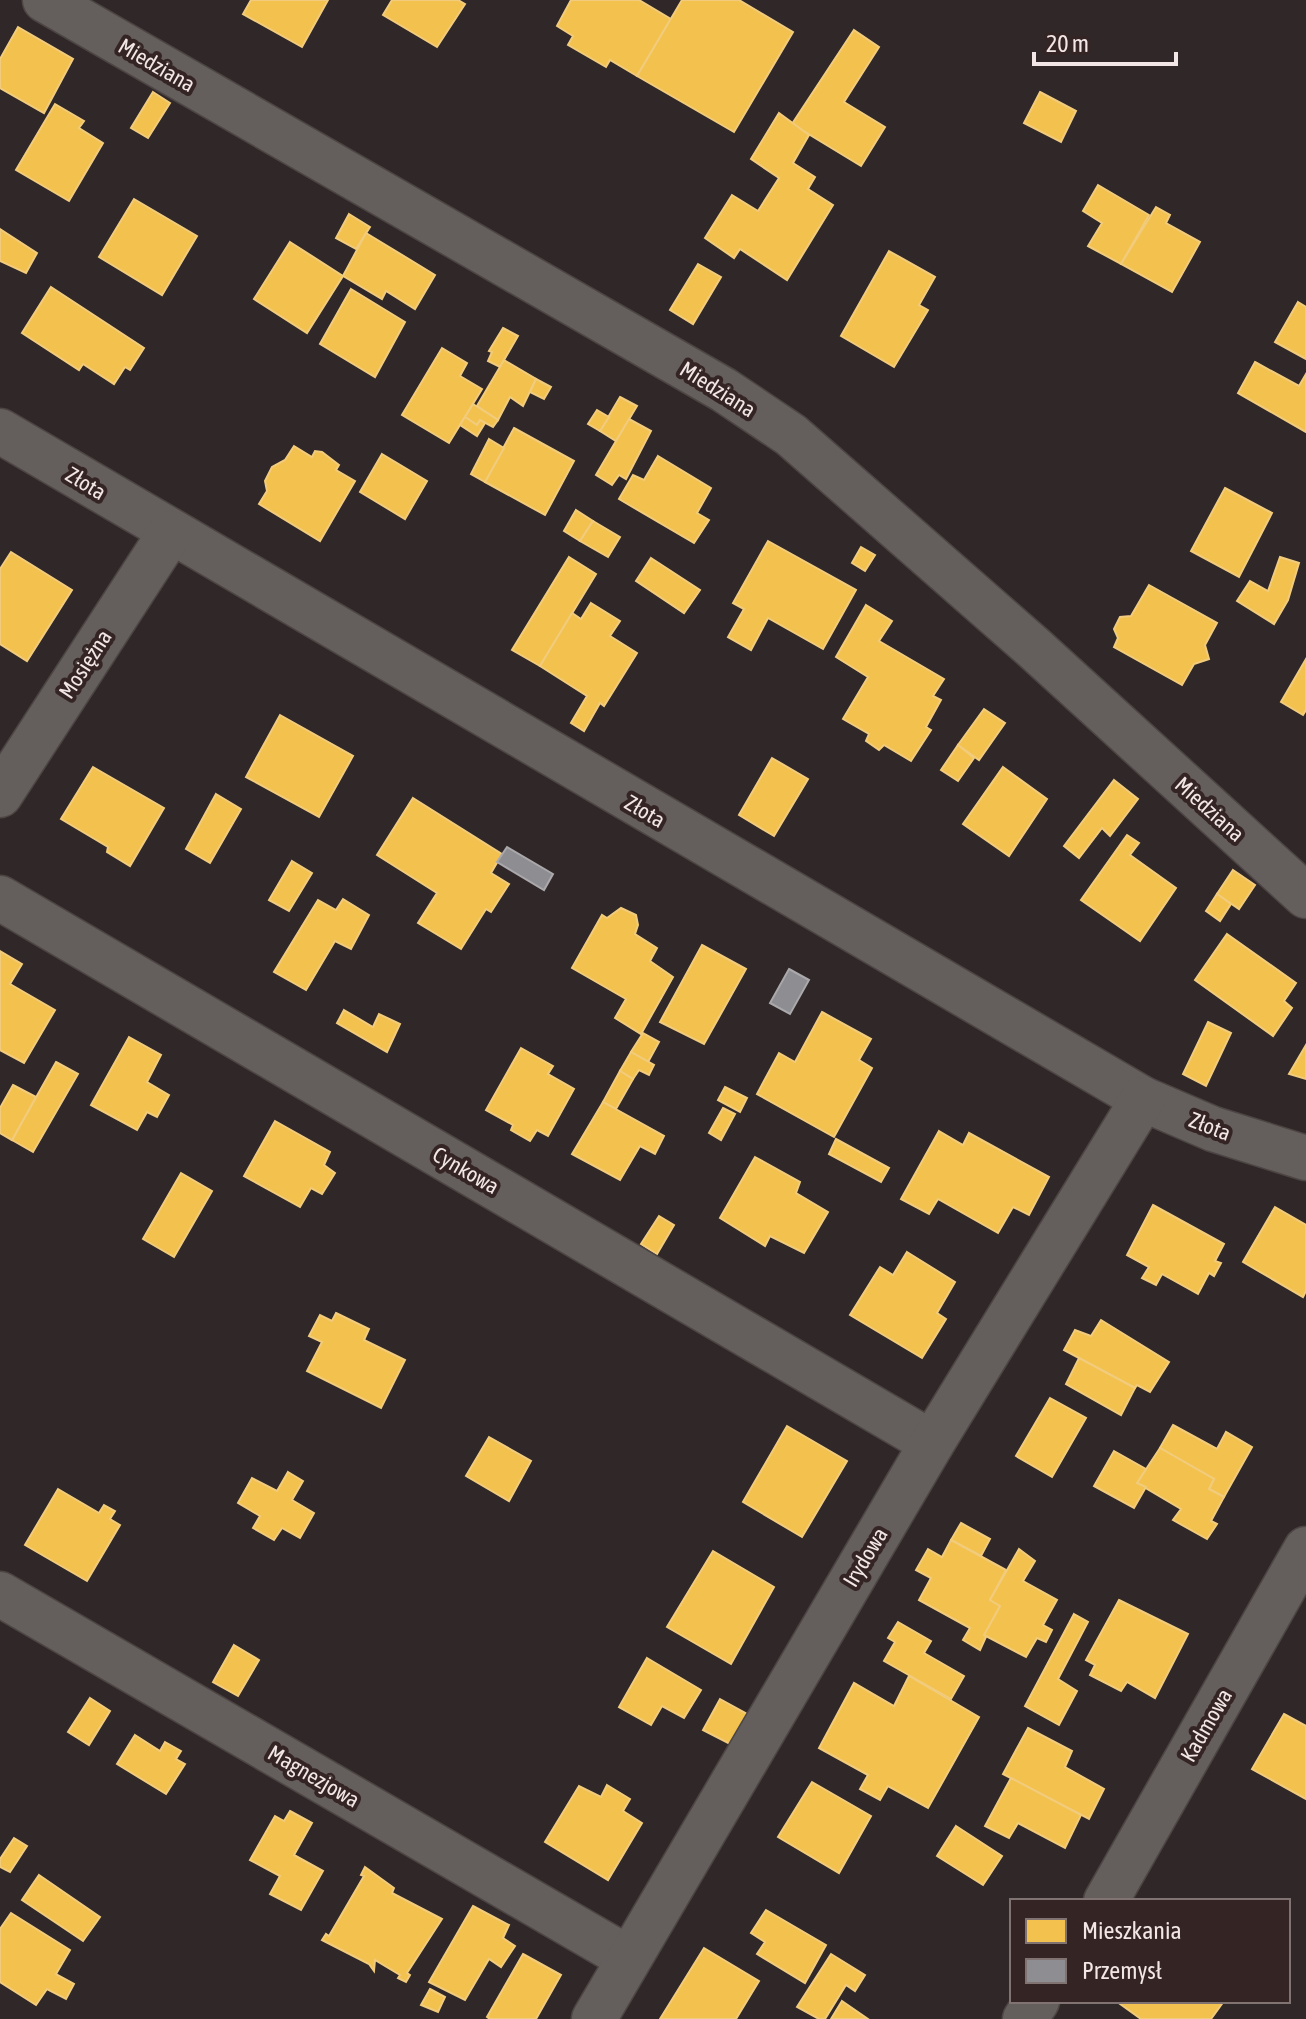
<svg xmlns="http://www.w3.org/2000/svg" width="1306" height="2019" font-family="'Asap Condensed',sans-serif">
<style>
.homes{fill:#f2c14e;stroke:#f2cc7c;stroke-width:2}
.industry{fill:#8d8d92;stroke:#aba8ab;stroke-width:2}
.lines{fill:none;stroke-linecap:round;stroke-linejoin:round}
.minor-casing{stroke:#4c4544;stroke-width:47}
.minor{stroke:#645e5d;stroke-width:44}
.labels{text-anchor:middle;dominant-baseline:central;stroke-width:8;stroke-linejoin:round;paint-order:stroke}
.street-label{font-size:22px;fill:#f2e7e6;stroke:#342524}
</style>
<rect width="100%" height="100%" fill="#302828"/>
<g class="homes">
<polygon points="251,0 328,0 302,47 243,14"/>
<polygon points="392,0 458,0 465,4 437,47 383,15"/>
<polygon points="571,0 639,0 671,19 637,76 610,60 606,67 568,45 573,36 557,26"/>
<polygon points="682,0 739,0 793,32 734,132 637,76"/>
<polygon points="18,27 73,59 44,113 0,88 0,59"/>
<polygon points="854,30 879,47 844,102 885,127 861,166 792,124"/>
<polygon points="153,92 170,103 148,138 131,128"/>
<polygon points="1040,92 1076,111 1061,142 1024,123"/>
<polygon points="55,104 84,121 79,128 103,143 69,201 16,170"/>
<polygon points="779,113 809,135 793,163 815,177 808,189 833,205 787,280 740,249 734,258 705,238 732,195 758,211 779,178 751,159"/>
<polygon points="1098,185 1149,215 1121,264 1088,246 1102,223 1083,211"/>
<polygon points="134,199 197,236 162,295 99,257"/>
<polygon points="1156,207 1170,215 1166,223 1200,242 1172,292 1121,264"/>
<polygon points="349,214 370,227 356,249 336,238"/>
<polygon points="0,229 37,253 26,273 0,261"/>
<polygon points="366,233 435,275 415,309 386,291 382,299 343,276"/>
<polygon points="290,242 343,276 307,333 254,299"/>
<polygon points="889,251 935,277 919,305 928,310 894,367 841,336"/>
<polygon points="698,264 721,277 693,324 670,310"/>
<polygon points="51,287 144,348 130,370 125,367 114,384 83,364 79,370 22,333"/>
<polygon points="351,289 405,322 375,377 320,344"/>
<polygon points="1298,302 1306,307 1306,359 1275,342"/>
<polygon points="503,328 518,336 500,367 488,361 492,352 489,351"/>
<polygon points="442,348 467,363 460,376 482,389 449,443 402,415"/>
<polygon points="504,360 536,379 523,406 510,397 498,420 477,406"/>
<polygon points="1255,362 1299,386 1306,374 1306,432 1238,393"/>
<polygon points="536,379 551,387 544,399 530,392"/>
<polygon points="620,397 637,406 616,441 600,431"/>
<polygon points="473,404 498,420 493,427 480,420 477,425 465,417"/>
<polygon points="597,410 609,417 600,431 588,424"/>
<polygon points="465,417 477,425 480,420 485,423 477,436 460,425"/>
<polygon points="629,419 651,431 626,479 619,475 612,485 596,475"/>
<polygon points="514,428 574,461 545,515 485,482"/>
<polygon points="489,439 504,448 485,482 471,474"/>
<polygon points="294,446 312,457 315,451 322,452 339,465 336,470 355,481 320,541 259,504 267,491 265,481 272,467 285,460"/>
<polygon points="382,454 427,481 405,519 360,492"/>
<polygon points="658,456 711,488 697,513 709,520 694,543 619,499 633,475 644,480"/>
<polygon points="1225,488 1272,513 1239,577 1191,551"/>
<polygon points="576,510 593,521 580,541 564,531"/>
<polygon points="593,521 620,537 608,557 580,541"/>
<polygon points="768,541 856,590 823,649 768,618 751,650 728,637 744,609 733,603"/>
<polygon points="861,547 875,555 865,571 852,563"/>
<polygon points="11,552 72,590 27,661 0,644 0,569"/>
<polygon points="569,557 596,574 540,666 512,650"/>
<polygon points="1280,557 1299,563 1288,600 1274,624 1237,601 1250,581 1268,591"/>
<polygon points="651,558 700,590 684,613 636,581"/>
<polygon points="1149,585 1217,623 1205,645 1209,659 1194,664 1182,685 1114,647 1118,638 1114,629 1120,617 1131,616"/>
<polygon points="591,603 620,621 610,636 637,653 604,706 600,703 584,731 571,723 587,696 540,666 572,613 581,619"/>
<polygon points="866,605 892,621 879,641 944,679 933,696 941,700 926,727 931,730 911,761 884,745 879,750 866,741 869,734 843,719 868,677 836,657"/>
<polygon points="1306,659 1306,710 1303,715 1281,702"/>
<polygon points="984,709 1005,723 979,760 958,745"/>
<polygon points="280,715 353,756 319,817 246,777"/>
<polygon points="958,745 974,758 958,781 941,770"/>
<polygon points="772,758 808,779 774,836 739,815"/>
<polygon points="93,767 164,808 130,866 107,852 108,847 61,819"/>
<polygon points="1003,767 1047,799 1009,856 963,824"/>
<polygon points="1114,780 1138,799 1110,836 1102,828 1079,858 1064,846"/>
<polygon points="216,794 241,809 210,863 186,849"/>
<polygon points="413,798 502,854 491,873 509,884 491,912 486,909 461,949 418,923 437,893 377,855"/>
<polygon points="1127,835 1139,843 1130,855 1176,888 1140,941 1081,900"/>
<polygon points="292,861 312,873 289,911 269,900"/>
<polygon points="1233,870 1255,885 1239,909 1217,894"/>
<polygon points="1217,894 1231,904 1220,921 1206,911"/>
<polygon points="343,899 369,915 351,949 335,941 306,990 274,972 318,900 336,910"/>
<polygon points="621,908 636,915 638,925 635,934 657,948 650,961 673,977 641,1034 615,1018 626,999 572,968 602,915 607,918"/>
<polygon points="1227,934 1296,983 1284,1001 1292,1008 1273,1036 1195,980"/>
<polygon points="702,945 746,969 704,1044 660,1022"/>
<polygon points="0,951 22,964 10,984 55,1010 24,1063 0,1050"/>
<polygon points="344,1010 373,1027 379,1014 400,1024 387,1052 337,1023"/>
<polygon points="822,1012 871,1039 859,1060 872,1068 834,1137 757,1094 779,1053 795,1062"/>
<polygon points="1208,1022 1231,1033 1206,1086 1183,1074"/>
<polygon points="643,1033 659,1042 648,1062 631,1052"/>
<polygon points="129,1037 161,1055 147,1082 169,1095 157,1117 147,1112 137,1130 91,1105"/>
<polygon points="1306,1045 1306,1079 1289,1074"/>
<polygon points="521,1048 553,1066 548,1074 574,1089 548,1136 537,1130 530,1141 511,1130 513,1125 486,1110"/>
<polygon points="631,1052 654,1065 649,1075 639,1070 633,1079 620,1071"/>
<polygon points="56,1062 78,1074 33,1152 12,1140"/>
<polygon points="620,1071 633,1079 616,1109 603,1102"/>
<polygon points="13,1085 36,1097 12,1140 0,1133 0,1108"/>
<polygon points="725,1087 747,1098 740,1112 718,1100"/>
<polygon points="603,1102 664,1136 655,1154 640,1146 620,1180 572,1154"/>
<polygon points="723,1108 735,1114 721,1140 709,1133"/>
<polygon points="275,1121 330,1152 324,1165 335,1173 322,1194 311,1188 300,1207 244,1176"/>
<polygon points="939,1131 963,1145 969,1133 1049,1177 1029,1215 1013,1207 998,1233 938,1199 929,1214 901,1199"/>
<polygon points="836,1139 889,1168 881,1182 829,1154"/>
<polygon points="755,1157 800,1182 796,1193 828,1212 804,1253 770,1236 765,1246 720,1218"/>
<polygon points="181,1173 212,1191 174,1257 143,1239"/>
<polygon points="1153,1205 1224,1244 1215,1261 1221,1263 1214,1276 1209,1273 1198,1294 1162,1274 1156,1285 1142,1278 1149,1267 1127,1255"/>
<polygon points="1275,1207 1306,1225 1306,1291 1303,1297 1243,1262"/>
<polygon points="659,1216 674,1225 657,1254 641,1244"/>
<polygon points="907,1252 955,1282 937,1313 946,1319 922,1358 850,1315 880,1267 893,1275"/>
<polygon points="336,1313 369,1329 364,1340 405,1360 381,1408 307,1371 322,1342 309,1336 320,1315 332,1321"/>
<polygon points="1101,1320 1169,1362 1150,1392 1137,1385 1135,1388 1064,1350 1075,1330 1091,1336"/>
<polygon points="1079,1358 1135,1388 1121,1415 1066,1384"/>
<polygon points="1050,1398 1086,1418 1052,1477 1016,1456"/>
<polygon points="1173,1425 1217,1449 1226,1432 1252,1447 1224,1497 1209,1489 1214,1479 1160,1448"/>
<polygon points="787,1426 847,1461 802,1537 743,1502"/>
<polygon points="489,1437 531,1461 509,1501 466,1476"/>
<polygon points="1160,1448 1214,1479 1209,1489 1224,1497 1211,1521 1217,1524 1207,1539 1173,1520 1181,1509 1137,1483"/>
<polygon points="1114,1451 1146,1469 1137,1483 1146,1487 1134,1508 1094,1486"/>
<polygon points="288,1472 303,1481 292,1500 314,1513 300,1538 282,1528 274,1540 253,1528 260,1516 238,1503 252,1478 277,1491"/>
<polygon points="58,1489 99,1513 104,1505 115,1511 110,1519 120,1525 87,1581 25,1545"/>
<polygon points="961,1523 990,1539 981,1556 951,1540"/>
<polygon points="951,1540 1006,1570 990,1600 1000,1606 980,1650 963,1640 970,1628 919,1600 931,1578 916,1570 928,1549 942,1557"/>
<polygon points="1019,1549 1035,1561 1023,1581 1057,1600 1043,1625 1052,1630 1046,1642 1037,1638 1026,1657 984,1635 1000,1606 990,1600"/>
<polygon points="713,1551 774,1587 731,1664 667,1627"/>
<polygon points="1119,1600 1188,1634 1155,1698 1127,1682 1121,1691 1090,1675 1095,1665 1086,1660"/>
<polygon points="1074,1614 1088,1622 1058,1679 1077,1691 1059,1725 1025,1706"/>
<polygon points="898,1622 931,1641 924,1653 964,1676 951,1699 884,1661 895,1642 888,1638"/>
<polygon points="234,1645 259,1660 238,1696 213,1682"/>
<polygon points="647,1658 701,1690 684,1718 662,1706 651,1725 619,1707"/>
<polygon points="909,1676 979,1717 928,1808 888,1786 880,1800 860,1789 868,1775 819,1748 854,1683 894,1706"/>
<polygon points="90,1698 110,1711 89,1745 68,1732"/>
<polygon points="720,1699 747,1714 730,1744 703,1730"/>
<polygon points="1284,1714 1306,1726 1306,1799 1252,1769"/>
<polygon points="1028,1728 1072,1751 1065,1767 1104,1789 1089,1819 1003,1774"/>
<polygon points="135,1735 160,1751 165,1742 181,1751 176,1759 185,1764 166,1794 117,1764"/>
<polygon points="1011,1778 1081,1815 1065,1848 1018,1823 1009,1838 985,1826"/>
<polygon points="812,1782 871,1816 839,1873 778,1837"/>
<polygon points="607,1785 630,1799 623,1811 642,1823 608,1880 545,1842 579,1786 601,1797"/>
<polygon points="290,1811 312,1823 294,1855 323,1871 301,1910 270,1894 280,1876 250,1860 275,1816 284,1821"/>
<polygon points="956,1826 1002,1856 983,1885 937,1856"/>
<polygon points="14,1838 27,1846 10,1872 0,1867 0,1859"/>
<polygon points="365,1867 394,1888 392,1893 442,1919 407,1973 410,1975 406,1982 398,1978 400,1975 375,1960 374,1971 369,1964 322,1940 326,1934 329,1936 364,1876 361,1875"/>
<polygon points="39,1875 100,1917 83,1941 22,1900"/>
<polygon points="473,1906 509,1925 503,1938 515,1946 501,1967 489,1959 465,2000 429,1982"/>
<polygon points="766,1910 826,1945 805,1983 757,1954 765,1942 751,1933"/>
<polygon points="11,1913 70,1950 56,1974 74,1984 66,1999 47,1989 36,2005 0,1982 0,1929"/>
<polygon points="704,1948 759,1981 736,2019 660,2019"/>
<polygon points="523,1954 561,1975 536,2019 490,2019 487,2017"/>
<polygon points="831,1954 865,1975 855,1991 846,1985 825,2019 819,2019 797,2007"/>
<polygon points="430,1989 445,1997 438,2012 421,2005"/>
<polygon points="842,2001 868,2019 831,2019"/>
<polygon points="1116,2001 1224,2001 1211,2019 1141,2019"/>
</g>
<g class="industry">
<polygon points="507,847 553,874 544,890 497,862"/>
<polygon points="789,969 809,980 790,1014 770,1003"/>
</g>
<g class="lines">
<g class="minor-casing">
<g id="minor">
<polyline points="45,0 724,390 791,435 1034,648 1306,896"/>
<polyline points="0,431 1143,1099 1213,1129 1306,1158"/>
<polyline points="0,795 170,533"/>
<polyline points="0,898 932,1443"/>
<polyline points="0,1594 628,1958"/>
<polyline points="1106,1901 1306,1549"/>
<polyline points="594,2019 932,1443 1143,1099"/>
<polyline points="1025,2019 1037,2001"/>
</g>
</g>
<use href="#minor" class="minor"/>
</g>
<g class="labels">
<g class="street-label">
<text transform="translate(157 65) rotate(30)">Miedziana</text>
<text transform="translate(718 389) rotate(32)">Miedziana</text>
<text transform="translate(86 483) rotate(31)">Złota</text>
<text transform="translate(85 664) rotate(-57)">Mosiężna</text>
<text transform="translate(1210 809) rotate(42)">Miedziana</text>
<text transform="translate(645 811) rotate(30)">Złota</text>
<text transform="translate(1210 1126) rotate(21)">Złota</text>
<text transform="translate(466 1170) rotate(30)">Cynkowa</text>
<text transform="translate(865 1557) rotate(-59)">Irydowa</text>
<text transform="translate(1206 1725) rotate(-60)">Kadmowa</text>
<text transform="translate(314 1776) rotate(30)">Magnezjowa</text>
</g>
</g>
<rect x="1010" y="1899" width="280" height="104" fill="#342524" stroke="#807372" stroke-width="2"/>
<rect x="1026" y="1919" width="40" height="24" fill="#f2c14e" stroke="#807372" stroke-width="2"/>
<text x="1082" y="1939" font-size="24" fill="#f2e7e6">Mieszkania</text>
<rect x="1026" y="1959" width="40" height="24" fill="#8d8d92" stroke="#807372" stroke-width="2"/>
<text x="1082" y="1979" font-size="24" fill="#f2e7e6">Przemysł</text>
<path d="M1034 52v12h142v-12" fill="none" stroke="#f2e7e6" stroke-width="4"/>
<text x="1046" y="52" font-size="24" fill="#f2e7e6" stroke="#342524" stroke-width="6" paint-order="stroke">20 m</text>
</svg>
